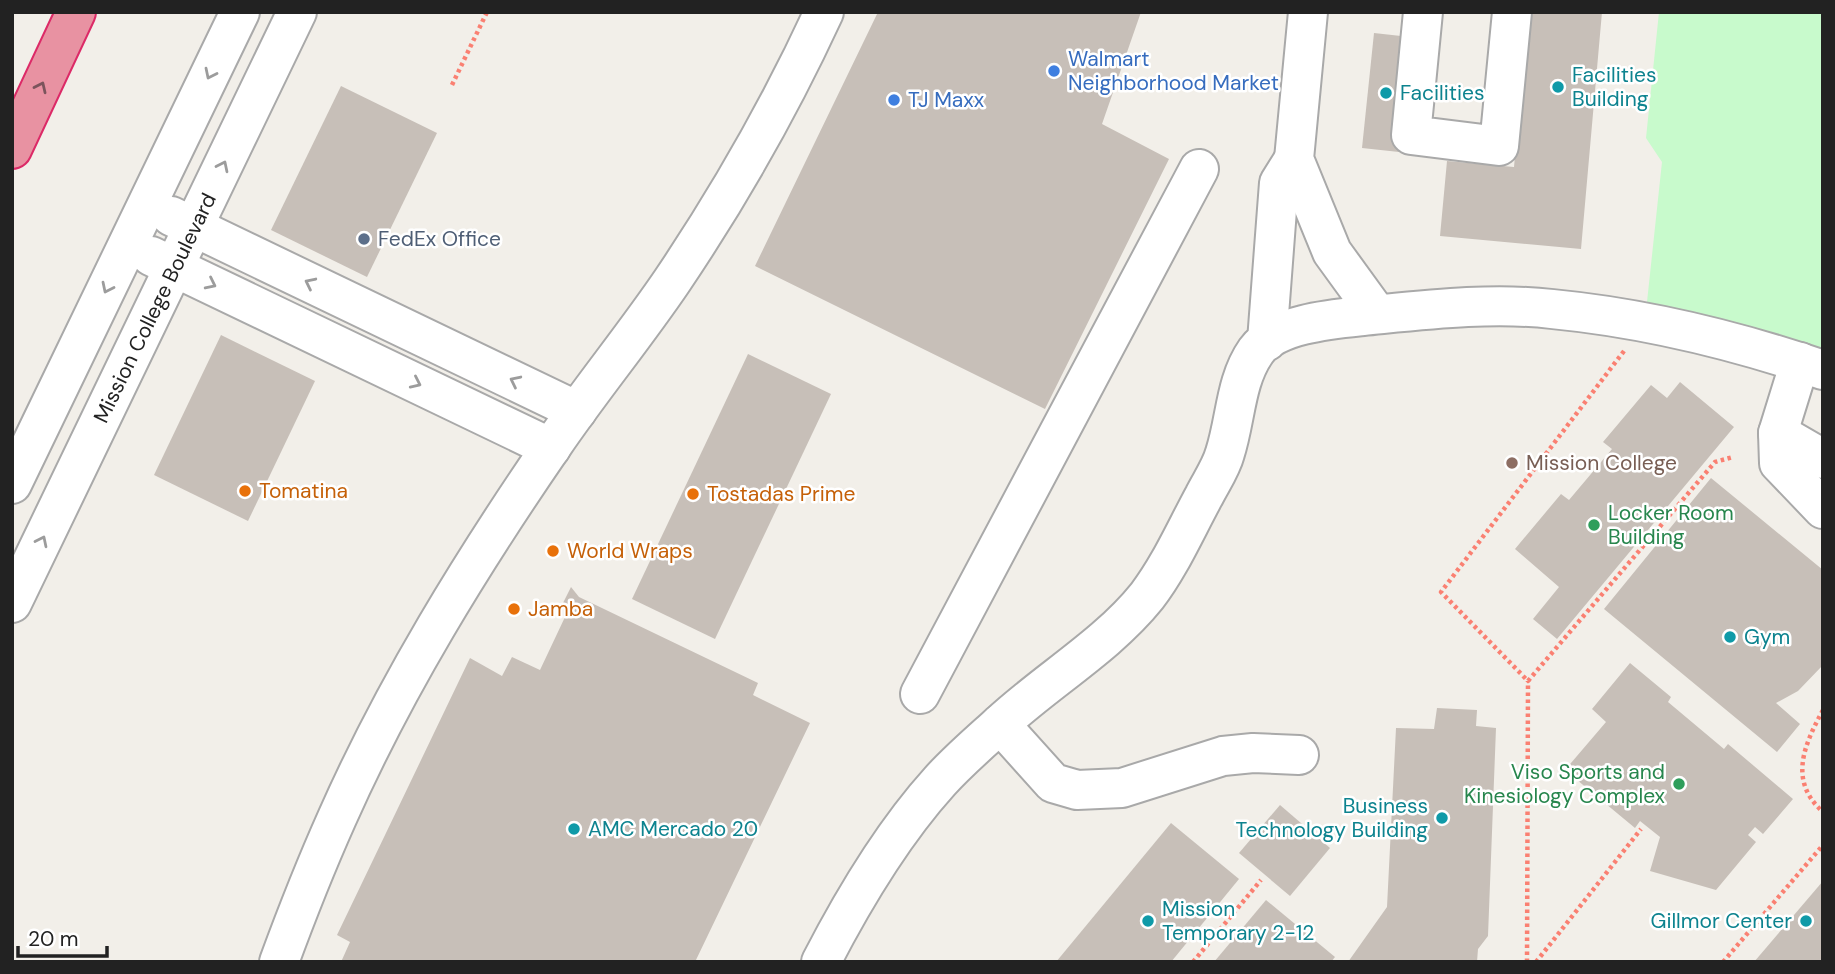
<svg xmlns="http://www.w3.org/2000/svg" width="1835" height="974" font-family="'DM Sans',sans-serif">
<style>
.park{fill:#c8facc}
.building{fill:#c7bfb8}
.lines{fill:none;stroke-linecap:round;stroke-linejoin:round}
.minor-casing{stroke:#a9a9a9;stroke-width:42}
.highway-casing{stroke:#dc2a67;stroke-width:42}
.path{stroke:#fa8072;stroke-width:4.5;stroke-dasharray:3.5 3.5;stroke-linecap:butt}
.minor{stroke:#fff;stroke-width:38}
.highway{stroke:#e892a2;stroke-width:38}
.oneway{stroke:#9c9c9c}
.oneway2{stroke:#7b545c}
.shop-dot{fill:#3f7fe0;stroke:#fff;stroke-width:2.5}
.culture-dot{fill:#0f9aa8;stroke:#fff;stroke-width:2.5}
.service-dot{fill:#5c6f8a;stroke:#fff;stroke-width:2.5}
.education-dot{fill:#8d6e63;stroke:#fff;stroke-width:2.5}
.food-dot{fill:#e8710a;stroke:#fff;stroke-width:2.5}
.leisure-dot{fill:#2e9e5b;stroke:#fff;stroke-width:2.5}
.labels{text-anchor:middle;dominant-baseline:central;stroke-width:5;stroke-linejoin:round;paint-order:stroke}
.shop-label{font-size:21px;fill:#366cbe;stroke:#fff;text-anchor:start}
.culture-label{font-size:21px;fill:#0d838f;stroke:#fff;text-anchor:start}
.service-label{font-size:21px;fill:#4e5e75;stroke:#fff;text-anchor:start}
.street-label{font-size:21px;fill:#222;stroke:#fff}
.education-label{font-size:21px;fill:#785e54;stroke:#fff;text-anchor:start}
.food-label{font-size:21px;fill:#c56008;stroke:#fff;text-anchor:start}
.leisure-label{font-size:21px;fill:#27864d;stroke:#fff;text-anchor:start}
</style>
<rect width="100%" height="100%" fill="#f2efe9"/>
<polygon class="park" points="1659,12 1823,12 1823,354 1779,337 1647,302 1662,162 1646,138"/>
<g class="building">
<polygon points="878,12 1141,12 1102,124 1169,159 1045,409 755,266"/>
<polygon points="1528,12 1602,12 1581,249 1440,236 1447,161 1514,167"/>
<polygon points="1374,33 1410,37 1399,152 1362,148"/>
<polygon points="341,86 437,133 367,277 271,230"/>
<polygon points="221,335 315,381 248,521 154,475"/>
<polygon points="748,354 831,394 715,639 632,599"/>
<polygon points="1680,382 1734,427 1557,639 1533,619 1559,587 1515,549 1561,494 1569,500 1612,449 1603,442 1651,385 1667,398"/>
<polygon points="1711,478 1823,570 1823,665 1798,691 1776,703 1800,724 1777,752 1604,609"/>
<polygon points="571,587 579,597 758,683 753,695 810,723 695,962 341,962 350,942 337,935 470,658 502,676 512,657 540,670 565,617 558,613"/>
<polygon points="1630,663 1671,697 1668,702 1724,749 1728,744 1793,799 1763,834 1755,827 1748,835 1756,842 1716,890 1650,871 1660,837 1640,821 1635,828 1565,770 1606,722 1592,709"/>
<polygon points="1437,708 1477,710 1476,726 1496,728 1488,936 1478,949 1477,962 1348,962 1387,907 1396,728 1434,729"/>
<polygon points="1280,805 1330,848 1290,896 1239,853"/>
<polygon points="1171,823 1239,879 1171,962 1056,962"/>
<polygon points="1823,881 1823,962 1754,962"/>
<polygon points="1266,900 1335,957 1331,962 1214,962"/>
</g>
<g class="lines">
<g class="minor-casing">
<g id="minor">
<polyline points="1308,12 1294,159 1332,252 1377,314"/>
<polyline points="1423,12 1411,135 1499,146 1512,12"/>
<polyline points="171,216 577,411"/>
<polyline points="151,256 551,448"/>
<polyline points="1267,341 1279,183 1294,159"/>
<polyline points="1800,362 1778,433 1779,463 1823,509"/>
<polyline points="1778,433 1823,459"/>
<polyline points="12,484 240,12"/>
<polyline points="12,603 297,12"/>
<polyline points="920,694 1199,169"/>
<polyline points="1000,724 1053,783 1077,790 1122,788 1223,756 1253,753 1299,755"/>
<path d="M279,962C297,913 316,865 337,818C395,687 471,564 552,446C590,390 634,337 672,281C728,198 782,103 824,12"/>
<path d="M821,962C854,898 892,834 940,781C958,761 979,743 999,725C1046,681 1107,646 1147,596C1170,566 1186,529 1204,496C1211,482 1221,468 1225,453C1236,419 1235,381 1256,351C1275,324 1333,319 1363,316C1425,310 1490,302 1552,309C1645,318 1735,340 1823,370"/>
</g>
</g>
<g class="highway-casing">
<polyline id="highway" points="12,149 76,12"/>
</g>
<g class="path">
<polyline points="452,85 487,12"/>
<polyline points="1624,351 1441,592 1528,681 1715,462 1733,457"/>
<path d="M1823,710C1804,745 1788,781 1823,812"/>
<polyline points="1193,962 1261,880"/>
<polyline points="1527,962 1528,681"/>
<polyline points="1536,962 1641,829"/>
<polyline points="1723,962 1823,845"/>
</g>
<use href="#minor" class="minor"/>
<use href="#highway" class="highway"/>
</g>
<defs><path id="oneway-chevron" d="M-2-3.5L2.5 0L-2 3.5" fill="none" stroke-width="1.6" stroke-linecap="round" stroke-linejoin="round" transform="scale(1.75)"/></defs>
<g class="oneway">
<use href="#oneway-chevron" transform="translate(210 74) rotate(116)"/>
<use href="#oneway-chevron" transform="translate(223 166) rotate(-64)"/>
<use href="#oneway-chevron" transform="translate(310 283) rotate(-154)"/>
<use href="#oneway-chevron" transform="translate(211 284) rotate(26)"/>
<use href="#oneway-chevron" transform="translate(107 288) rotate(116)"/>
<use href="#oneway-chevron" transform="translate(515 381) rotate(-154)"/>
<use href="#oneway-chevron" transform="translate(416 383) rotate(25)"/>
<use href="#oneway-chevron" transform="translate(42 541) rotate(-64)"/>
</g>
<use class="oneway2" href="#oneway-chevron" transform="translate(41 87) rotate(-65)"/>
<g class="shop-dot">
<circle cx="1054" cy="71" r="7"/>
<circle cx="894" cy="100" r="7"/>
</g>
<g class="culture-dot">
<circle cx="1558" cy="87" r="7"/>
<circle cx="1386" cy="93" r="7"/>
<circle cx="1730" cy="637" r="7"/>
<circle cx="1442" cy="818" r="7"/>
<circle cx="574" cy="829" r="7"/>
<circle cx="1148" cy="921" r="7"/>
<circle cx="1806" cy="921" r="7"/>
</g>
<circle class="service-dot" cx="364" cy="239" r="7"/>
<circle class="education-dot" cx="1512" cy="463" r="7"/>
<g class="food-dot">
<circle cx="245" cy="491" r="7"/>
<circle cx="693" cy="494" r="7"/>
<circle cx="553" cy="551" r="7"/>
<circle cx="514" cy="609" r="7"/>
</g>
<g class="leisure-dot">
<circle cx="1594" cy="525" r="7"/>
<circle cx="1679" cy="784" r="7"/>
</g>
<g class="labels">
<g class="shop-label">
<text x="1068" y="59">Walmart<tspan x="1068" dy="24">Neighborhood Market</tspan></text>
<text x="908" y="100">TJ Maxx</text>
</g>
<g class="culture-label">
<text x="1572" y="75">Facilities<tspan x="1572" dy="24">Building</tspan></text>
<text x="1400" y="93">Facilities</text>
<text x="1744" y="637">Gym</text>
<text x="1428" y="806" text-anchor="end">Business<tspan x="1428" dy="24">Technology Building</tspan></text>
<text x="588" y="829">AMC Mercado 20</text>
<text x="1162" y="909">Mission<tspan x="1162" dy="24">Temporary 2-12</tspan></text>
<text x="1792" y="921" text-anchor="end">Gillmor Center</text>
</g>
<g class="service-label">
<text x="378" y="239">FedEx Office</text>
</g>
<g class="street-label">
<text transform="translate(155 308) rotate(-64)">Mission College Boulevard</text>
</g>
<g class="education-label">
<text x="1526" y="463">Mission College</text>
</g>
<g class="food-label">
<text x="259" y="491">Tomatina</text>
<text x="707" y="494">Tostadas Prime</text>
<text x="567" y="551">World Wraps</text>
<text x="528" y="609">Jamba</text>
</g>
<g class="leisure-label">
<text x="1608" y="513">Locker Room<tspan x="1608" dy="24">Building</tspan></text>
<text x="1665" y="772" text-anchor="end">Viso Sports and<tspan x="1665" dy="24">Kinesiology Complex</tspan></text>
</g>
</g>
<rect width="1835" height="974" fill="none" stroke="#222222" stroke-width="28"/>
<path d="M18 946v10h89v-10" fill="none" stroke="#222222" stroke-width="3.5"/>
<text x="28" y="946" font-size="21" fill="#222222" stroke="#ffffff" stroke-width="5" paint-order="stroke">20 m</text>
</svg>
